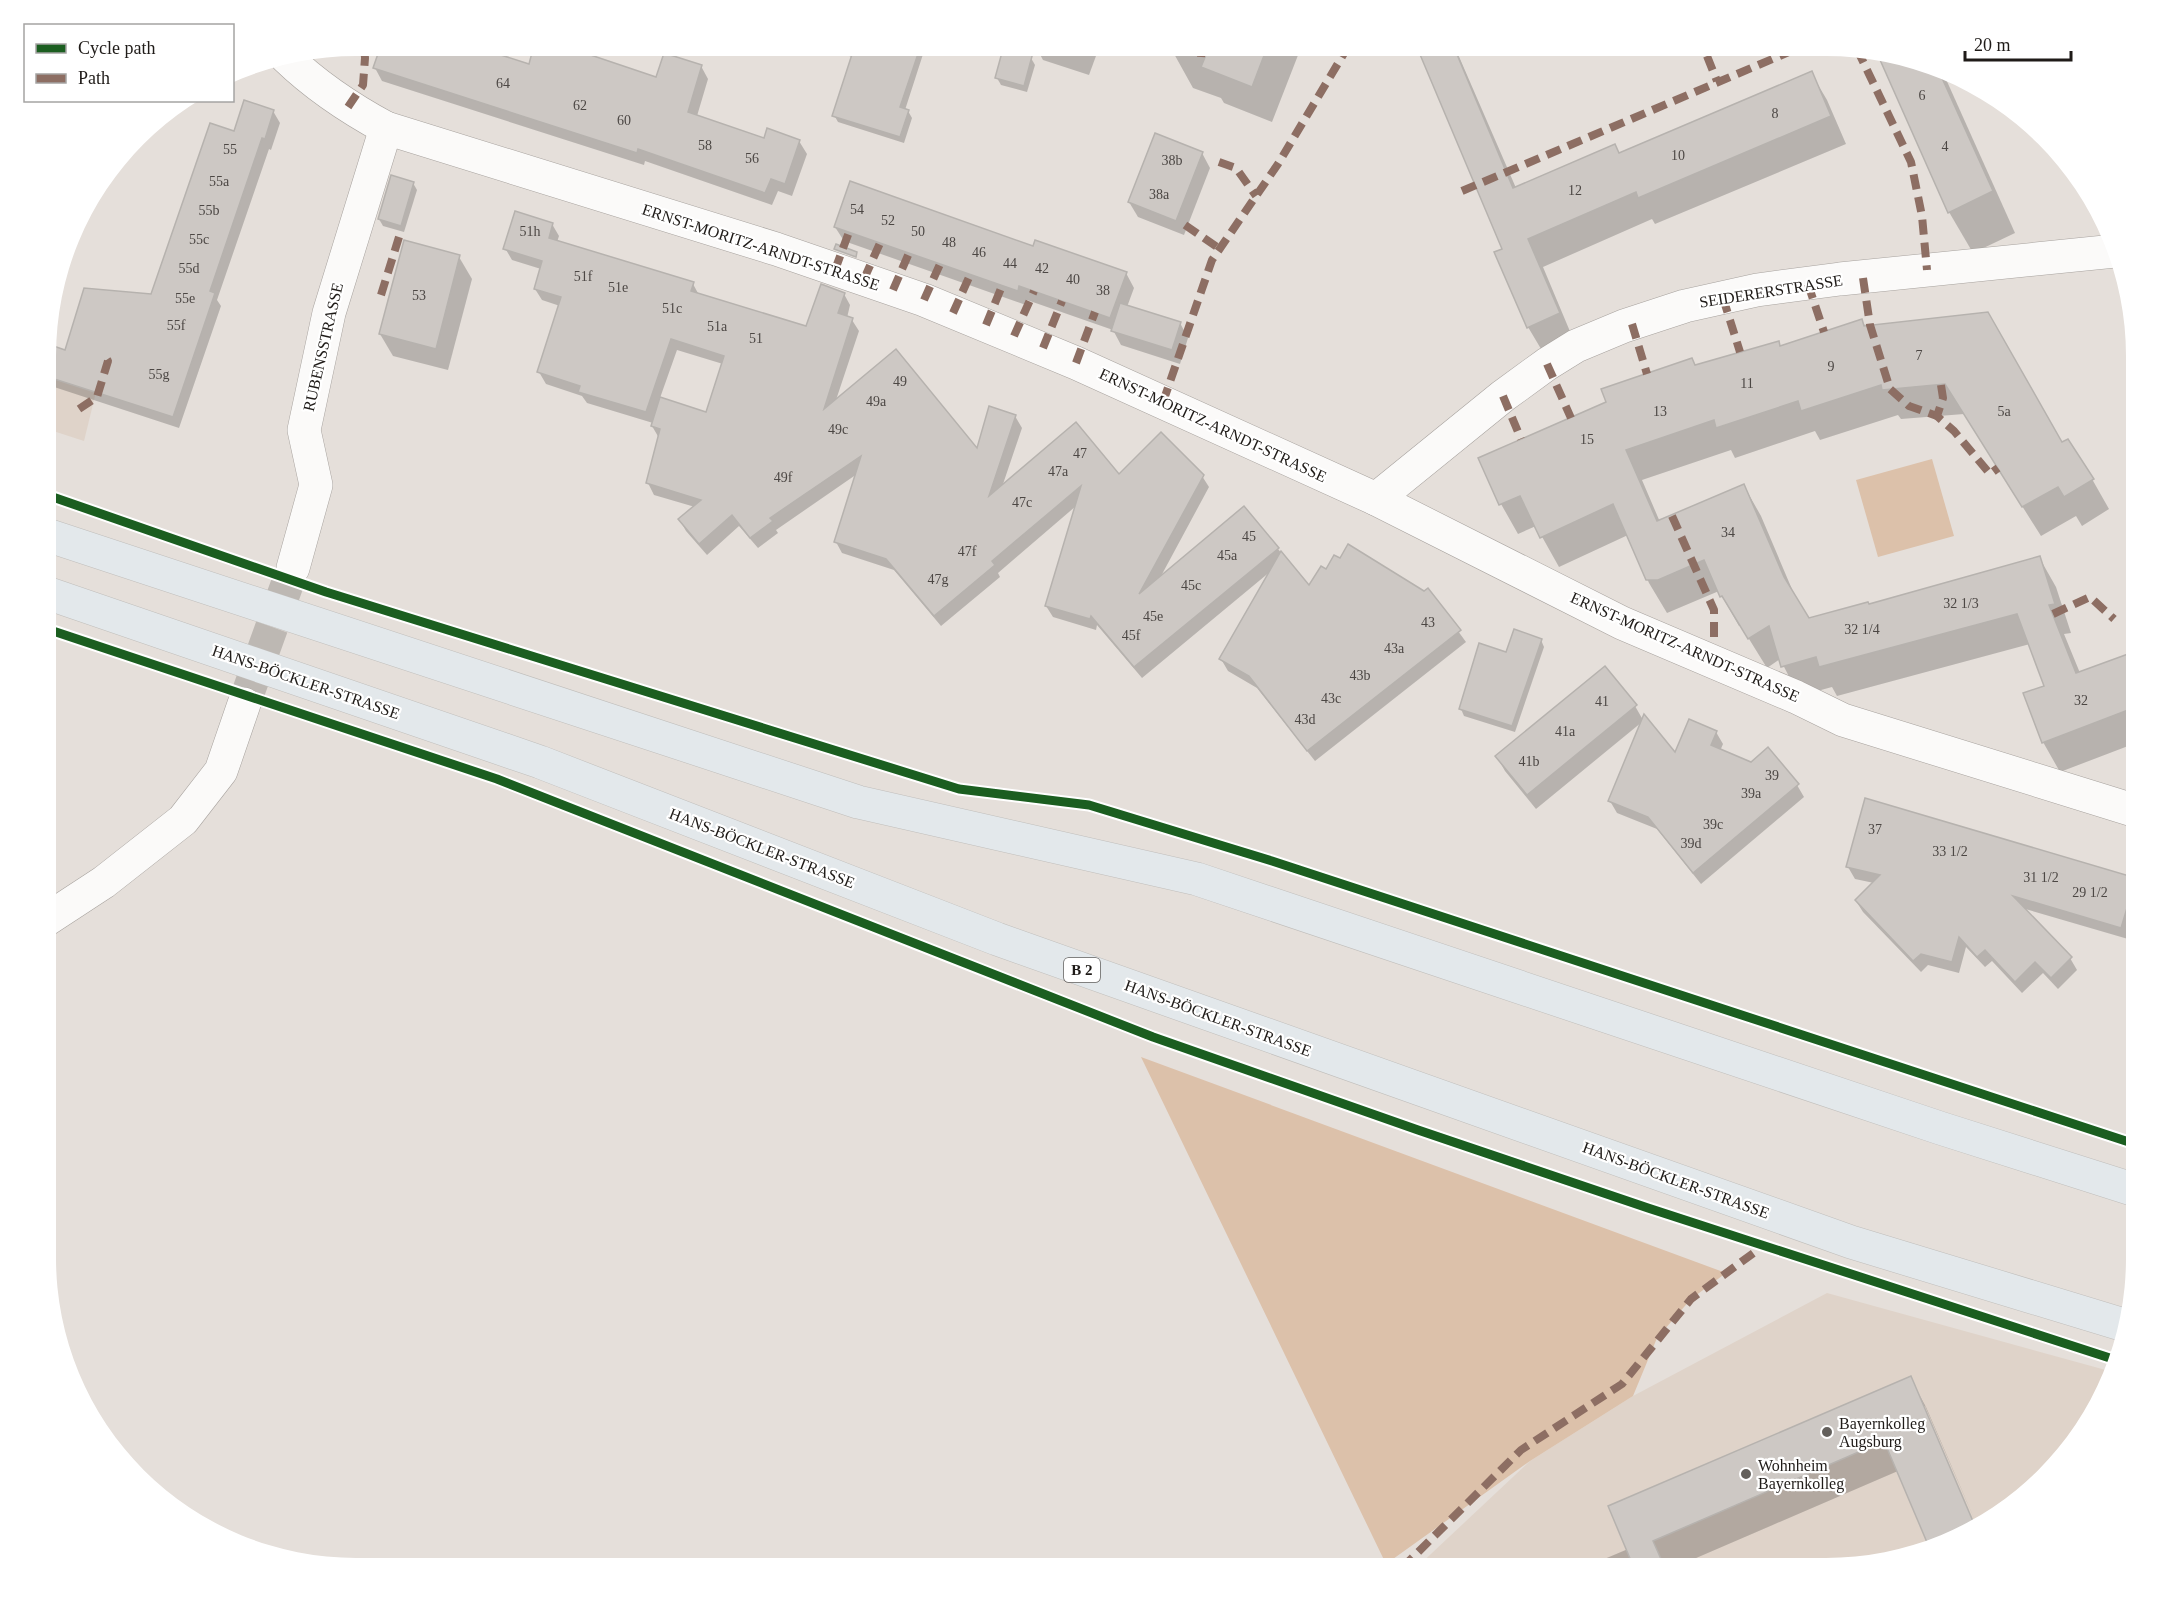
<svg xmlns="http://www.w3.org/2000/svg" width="2181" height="1613" font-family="Georgia,serif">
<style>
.built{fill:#dfd3c9}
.green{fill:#dcc1aa}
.shadow{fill:#0003;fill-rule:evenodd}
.building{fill:#cdc8c4;stroke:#b6b2ae;stroke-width:1.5}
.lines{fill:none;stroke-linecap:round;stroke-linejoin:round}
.street-tunnel{stroke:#bdb8b3;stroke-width:33;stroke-dasharray:33 16;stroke-linecap:butt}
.street-casing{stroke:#a7a29e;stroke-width:34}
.primary-casing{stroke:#c0bebb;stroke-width:34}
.street{stroke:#fbfaf9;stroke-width:33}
.primary{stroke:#e3e8eb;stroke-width:33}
.quiet{stroke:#8d6e63;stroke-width:8;stroke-dasharray:15 8;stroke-linecap:butt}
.cycleway-casing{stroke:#fff;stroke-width:13}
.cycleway{stroke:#1b5e20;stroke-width:9}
.poi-dot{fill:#64605c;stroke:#fff;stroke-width:2}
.labels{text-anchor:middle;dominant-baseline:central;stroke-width:4.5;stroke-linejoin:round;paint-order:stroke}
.number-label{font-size:14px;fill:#4c4744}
.shield{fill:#fff;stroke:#625f5d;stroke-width:1.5}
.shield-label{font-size:15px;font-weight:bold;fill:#1f1b18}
.street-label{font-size:16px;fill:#1f1b18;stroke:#fff}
.poi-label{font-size:16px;fill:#1f1b18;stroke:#fff;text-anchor:start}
</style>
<rect width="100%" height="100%" fill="#e5dfda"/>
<g class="built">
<polygon points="48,377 96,392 84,441 47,429"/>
<polygon points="1827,1293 2113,1372 2112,1376 2059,1462 1962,1536 1886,1562 1825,1568 1416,1568 1530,1461 1633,1396"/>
</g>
<g class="green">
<polygon points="1932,459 1954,536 1878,557 1856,480"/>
<polygon points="1141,1057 1726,1273 1691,1299 1657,1338 1633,1396 1530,1461 1386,1564"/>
</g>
<g class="shadow">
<polygon points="536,45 587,45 584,54 657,79 701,66 708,79 697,116 765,140 799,141 807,154 792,196 778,191 772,205 645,161 644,165 382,81 375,68 530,66"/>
<polygon points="834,45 926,45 905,110 908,111 912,118 904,143 838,122 834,115 852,57 838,52"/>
<polygon points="1035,45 1100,45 1089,75 1043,60"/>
<polygon points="1175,45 1302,45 1272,122 1224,103 1221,98 1193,88 1173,52"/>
<polygon points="1417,45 1454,45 1516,188 1615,145 1620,154 1811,73 1827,100 1846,144 1655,224 1652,219 1543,267 1574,341 1544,354 1528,327 1504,250"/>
<polygon points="1730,46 1747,46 1734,52"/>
<polygon points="1878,53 1941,68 2015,233 1973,253 1949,212"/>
<polygon points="1031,58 1035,65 1027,92 1001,85 997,78"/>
<polygon points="273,111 280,123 271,150 269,149 217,300 221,306 179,428 48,385 48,346 66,352 152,296 235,133"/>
<polygon points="1202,153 1210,168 1184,235 1138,217 1129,202"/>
<polygon points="413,183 417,190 404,232 383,226 379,219"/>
<path d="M552,224L559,236L557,242L693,284L699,295L806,328L844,294L850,305L847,318L852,320L859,331L836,400L978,452L1015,416L1022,428L1002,487L1119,476H1202L1209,487L1160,578L1278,549L1310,588L1327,571L1424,593L1428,590L1466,642L1315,761L1257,688L1228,671L1221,659L1271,571L1142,678L1097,625L1096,630L1053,617L1046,606L1076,506L998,573L1000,577L941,626L894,570L842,553L836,542L857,474L776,530L778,533L758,548L739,526L707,555L686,531L680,520L695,507L654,495L648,483L659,438L652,426L653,423L587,403L582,396L546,384L539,372L560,306L542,300L535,289L541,269L512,260L505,248ZM677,350L723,364L707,414L660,398Z"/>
<polygon points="835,227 1034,248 1126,273 1134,288 1127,307 1180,323 1188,338 1180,364 1121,345 1113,330 1027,300 1026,305 844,241"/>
<polygon points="459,257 472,279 448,370 393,356 380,334"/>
<polygon points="1862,321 1866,327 2062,444 2092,479 2109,509 2082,526 2076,516 2041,536 1964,414 1901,419 1898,415 1820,440 1815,431 1735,458 1731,450 1642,480 1660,522 1744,486 1761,516 1797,601 1809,620 1868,605 2039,557 2056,587 2071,633 2064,634 2080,673 2128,655 2136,670 2136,743 2060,772 2043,742 2046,686 2030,644 1837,696 1832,687 1799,696 1780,659 1767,668 1741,626 1739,626 1719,591 1667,613 1649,583 1628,535 1559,567 1536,526 1518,534 1501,504 1695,367 1778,343 1781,347"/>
<polygon points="2136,377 2136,392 2129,381"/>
<polygon points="1541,640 1544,647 1515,732 1464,716 1461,709 1507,654"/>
<polygon points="1635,706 1643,720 1675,755 1716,732 1723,744 1720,751 1797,785 1804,797 1701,884 1657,829 1617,813 1610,801 1642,722 1536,809 1505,771 1497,757"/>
<polygon points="1848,867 2134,879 2136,911 2128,939 2022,908 2070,958 2077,970 2058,989 2043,973 2022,993 1992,961 1985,967 1966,947 1959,973 1928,965 1921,972 1863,912 1856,901 1874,883 1855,879"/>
<polygon points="1910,1378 1926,1407 1977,1525 1925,1406 1922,1406 1974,1527 1962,1536 1931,1547 1898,1471 1673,1568 1583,1568 1628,1549"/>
</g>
<g class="building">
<polygon points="381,45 470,45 529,64 534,45 561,45 656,77 664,53 702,65 688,112 764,138 767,128 800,140 785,184 771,179 765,193 638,149 637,153 373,68"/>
<polygon points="855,45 921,45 900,107 909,110 900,137 832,116"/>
<polygon points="1004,45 1035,45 1024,86 995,78"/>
<polygon points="1210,45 1268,45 1252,87 1201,67"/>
<polygon points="1416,45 1453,45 1513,188 1615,144 1619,153 1812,71 1831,116 1638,198 1636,192 1528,239 1560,313 1527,328 1494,252 1502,249"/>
<polygon points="1877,53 1937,67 1993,191 1948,213"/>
<polygon points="244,100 274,110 265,139 262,138 210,291 215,293 173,417 48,377 48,344 65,350 84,288 151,294 210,123 234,131"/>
<polygon points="1155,133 1203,152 1176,221 1128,202"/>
<polygon points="391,175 414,182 401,226 378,219"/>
<polygon points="850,181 1033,246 1035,240 1127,272 1110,318 1019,286 1018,291 834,227"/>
<polygon points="515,211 553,223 549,238 694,282 691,291 806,326 821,284 845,293 838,313 853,318 824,409 896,349 977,448 989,406 1016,415 989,496 1076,422 1119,474 1161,432 1204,475 1139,594 1244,506 1279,548 1134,667 1091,616 1090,619 1045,606 1081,486 992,561 995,565 934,616 886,559 834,542 861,456 770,518 773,521 750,538 732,515 699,544 678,519 701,500 646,483 660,429 651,426 660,397 706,412 724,356 671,339 646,412 578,392 580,386 537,372 561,297 534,289 542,261 503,249"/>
<polygon points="404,240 460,255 436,349 379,334"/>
<polygon points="836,244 857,252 856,257 834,249"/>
<polygon points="1120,303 1181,322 1172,350 1111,331"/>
<polygon points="1988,312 2062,442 2068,439 2094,479 2064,497 2058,487 2022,507 1945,384 1882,390 1881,385 1801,411 1798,401 1716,428 1714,420 1626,450 1657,521 1744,484 1784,577 1809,618 1868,602 1869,604 2040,556 2055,604 2049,605 2076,673 2128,654 2136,674 2136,707 2042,743 2023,693 2044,686 2017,614 1819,667 1816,657 1781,667 1769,626 1748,639 1722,596 1720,597 1704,560 1658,580 1646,580 1613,504 1540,538 1520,496 1499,505 1478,458 1606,402 1601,389 1692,358 1695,365 1779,341 1780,346 1862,319 1864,326"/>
<polygon points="1348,544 1424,591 1428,588 1461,630 1307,751 1249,676 1219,659 1281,551 1309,585 1321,566 1326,569 1334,555 1340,558"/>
<polygon points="1514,629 1542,639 1512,726 1459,709 1479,643 1506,652"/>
<polygon points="1605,666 1637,705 1527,795 1495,756"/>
<polygon points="1644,714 1675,752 1689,719 1717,731 1711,745 1751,762 1768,747 1799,784 1693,873 1648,817 1608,801"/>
<polygon points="1865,798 2136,878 2121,928 2013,896 2072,957 2051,978 2035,962 2015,982 1985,950 1977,957 1959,937 1952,962 1921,954 1913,961 1855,900 1880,875 1846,867"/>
<polygon points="1911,1376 1975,1526 1962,1536 1929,1547 1884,1441 1653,1541 1665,1568 1634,1568 1608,1506"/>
</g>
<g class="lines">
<polyline class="street-tunnel" points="244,704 293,568"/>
<g class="street-casing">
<g id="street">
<path d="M286,57C316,86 349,108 386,128L776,249L924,300L1076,363L1376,499L1622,623L1796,697L1843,720L2136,811"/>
<polyline points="1376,499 1503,396 1547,364 1576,346 1624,326 1685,306 1757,290 1840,279 2115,251"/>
<polyline points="293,568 316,485 304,430 329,313 386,128"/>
<polyline points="46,920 104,882 183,820 221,771 244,704"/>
</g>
</g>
<g class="primary-casing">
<g id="primary">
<polyline points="47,535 858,802 1197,879 1940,1128 2135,1190"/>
<polyline points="47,593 540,762 997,939 1851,1242 2124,1325"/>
</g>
</g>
<use href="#street" class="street"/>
<use href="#primary" class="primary"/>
<g class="quiet">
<polyline points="1857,49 1911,162 1922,216 1927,270"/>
<polyline points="1707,56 1717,81"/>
<polyline points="1201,57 1202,45"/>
<polyline points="348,107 363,85 365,58 364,45"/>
<polyline points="1219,162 1236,168 1256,196"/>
<polyline points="1462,191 1803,46"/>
<polyline points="1185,225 1220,249"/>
<polyline points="835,270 849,232"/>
<polyline points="1863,278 1870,325 1890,389 1909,406 1937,416"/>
<polyline points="864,279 880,243"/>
<polyline points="1808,284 1824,332"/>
<polyline points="893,290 909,253"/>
<polyline points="381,295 399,237"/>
<polyline points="1723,298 1740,352"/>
<polyline points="924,300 940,264"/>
<polyline points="953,313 970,275"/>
<polyline points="1632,324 1647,374"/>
<polyline points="986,325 1002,286"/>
<polyline points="1014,336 1034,291"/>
<polyline points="1043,348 1062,301"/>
<polyline points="1076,363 1095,312"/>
<polyline points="1547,364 1571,418"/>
<polyline points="1941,385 1943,398 1937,416 1954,431 1990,474 1998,468"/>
<polyline points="1503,396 1521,439"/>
<polyline points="1163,402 1212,260 1278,164 1349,45"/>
<polyline points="79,409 97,397 108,361 104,355"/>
<polyline points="1672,516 1714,610 1714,641"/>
<polyline points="2053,614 2090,597 2114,619"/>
<polyline points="1402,1568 1521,1450 1622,1384 1691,1299 1763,1246"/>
</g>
<g class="cycleway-casing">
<g id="cycleway">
<polyline points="47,495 326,592 959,789 1089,805 1272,861 2135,1144"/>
<polyline points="47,629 497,779 1153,1037 1418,1130 1648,1208 2116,1360"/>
</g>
</g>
<use href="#cycleway" class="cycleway"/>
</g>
<g class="poi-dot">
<circle cx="1827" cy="1432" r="6"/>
<circle cx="1746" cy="1474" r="6"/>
</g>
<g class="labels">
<g class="number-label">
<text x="503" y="83">64</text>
<text x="1922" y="95">6</text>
<text x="580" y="105">62</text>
<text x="1775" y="113">8</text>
<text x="624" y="120">60</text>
<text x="705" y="145">58</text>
<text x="1945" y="146">4</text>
<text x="230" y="149">55</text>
<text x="1678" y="155">10</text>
<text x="752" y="158">56</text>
<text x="1172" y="160">38b</text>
<text x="219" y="181">55a</text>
<text x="1575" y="190">12</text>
<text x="1159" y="194">38a</text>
<text x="857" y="209">54</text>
<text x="209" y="210">55b</text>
<text x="888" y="220">52</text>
<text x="530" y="231">51h</text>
<text x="918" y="231">50</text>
<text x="199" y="239">55c</text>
<text x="949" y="242">48</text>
<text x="979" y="252">46</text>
<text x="1010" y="263">44</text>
<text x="189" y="268">55d</text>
<text x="1042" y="268">42</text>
<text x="583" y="276">51f</text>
<text x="1073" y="279">40</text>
<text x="618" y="287">51e</text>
<text x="1103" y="290">38</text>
<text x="419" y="295">53</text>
<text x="185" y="298">55e</text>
<text x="672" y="308">51c</text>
<text x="176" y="325">55f</text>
<text x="717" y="326">51a</text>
<text x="756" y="338">51</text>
<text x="1919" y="355">7</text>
<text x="1831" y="366">9</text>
<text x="159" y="374">55g</text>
<text x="900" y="381">49</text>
<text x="1747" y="383">11</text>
<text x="876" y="401">49a</text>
<text x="1660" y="411">13</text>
<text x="2004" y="411">5a</text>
<text x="838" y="429">49c</text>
<text x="1587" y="439">15</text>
<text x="1080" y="453">47</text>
<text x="1058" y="471">47a</text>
<text x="783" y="477">49f</text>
<text x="1022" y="502">47c</text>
<text x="1728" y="532">34</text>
<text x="1249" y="536">45</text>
<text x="967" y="551">47f</text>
<text x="1227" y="555">45a</text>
<text x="938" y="579">47g</text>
<text x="1191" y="585">45c</text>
<text x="1961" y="603">32 1/3</text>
<text x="1153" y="616">45e</text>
<text x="1428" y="622">43</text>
<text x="1862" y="629">32 1/4</text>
<text x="1131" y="635">45f</text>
<text x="1394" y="648">43a</text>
<text x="1360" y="675">43b</text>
<text x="1331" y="698">43c</text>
<text x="2081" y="700">32</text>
<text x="1602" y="701">41</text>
<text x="1305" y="719">43d</text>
<text x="1565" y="731">41a</text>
<text x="1529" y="761">41b</text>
<text x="1772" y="775">39</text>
<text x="1751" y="793">39a</text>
<text x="1713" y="824">39c</text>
<text x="1875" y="829">37</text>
<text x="1691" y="843">39d</text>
<text x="1950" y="851">33 1/2</text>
<text x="2041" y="877">31 1/2</text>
<text x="2090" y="892">29 1/2</text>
</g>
<rect class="shield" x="1064" y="958" width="36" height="24" rx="4.5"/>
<g class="shield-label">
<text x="1082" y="970">B 2</text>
</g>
<g class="street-label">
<text transform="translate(761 247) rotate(18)">ERNST-MORITZ-ARNDT-STRASSE</text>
<text transform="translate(1771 291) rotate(-9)">SEIDERERSTRASSE</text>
<text transform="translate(323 347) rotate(-77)">RUBENSSTRASSE</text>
<text transform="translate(1213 425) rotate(25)">ERNST-MORITZ-ARNDT-STRASSE</text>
<text transform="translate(1685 647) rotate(24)">ERNST-MORITZ-ARNDT-STRASSE</text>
<text transform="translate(306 682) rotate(19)">HANS-BÖCKLER-STRASSE</text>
<text transform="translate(762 848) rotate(21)">HANS-BÖCKLER-STRASSE</text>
<text transform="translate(1218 1018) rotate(20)">HANS-BÖCKLER-STRASSE</text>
<text transform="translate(1676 1180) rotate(20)">HANS-BÖCKLER-STRASSE</text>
</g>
<g class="poi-label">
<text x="1839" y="1423">Bayernkolleg<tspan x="1839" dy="18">Augsburg</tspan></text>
<text x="1758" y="1465">Wohnheim<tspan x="1758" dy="18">Bayernkolleg</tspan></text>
</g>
</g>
<path d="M0 0H2181V1613H0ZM356 56H1826A300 300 0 0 1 2126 356V1258A300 300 0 0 1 1826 1558H356A300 300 0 0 1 56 1258V356A300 300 0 0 1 356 56Z" fill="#fff" fill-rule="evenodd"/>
<rect x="24" y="24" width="210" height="78" fill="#ffffff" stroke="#a5a4a3" stroke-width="1.5"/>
<rect x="36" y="44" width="30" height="9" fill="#1b5e20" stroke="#a5a4a3" stroke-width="1.5"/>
<text x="78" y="54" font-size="18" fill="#1f1b18">Cycle path</text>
<rect x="36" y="74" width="30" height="9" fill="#8d6e63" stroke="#a5a4a3" stroke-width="1.5"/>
<text x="78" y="84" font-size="18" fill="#1f1b18">Path</text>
<path d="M1965 51v9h106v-9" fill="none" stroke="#1f1b18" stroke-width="3"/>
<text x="1974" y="51" font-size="18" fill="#1f1b18" stroke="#ffffff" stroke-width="4.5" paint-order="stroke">20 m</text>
</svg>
